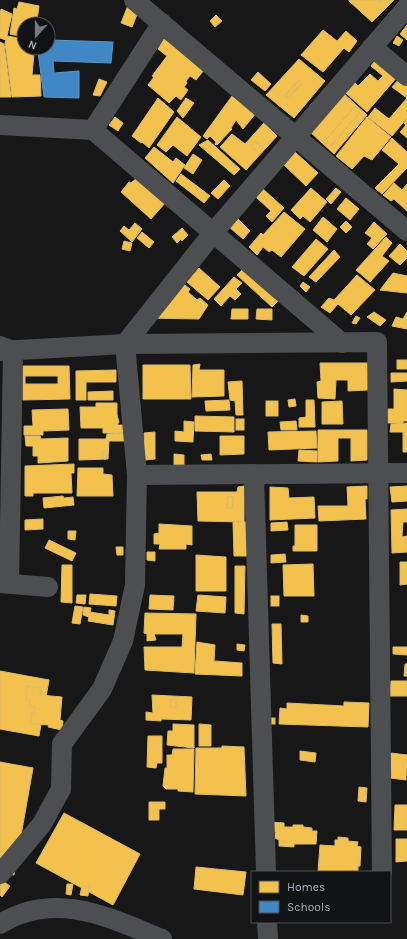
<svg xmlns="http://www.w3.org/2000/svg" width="407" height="939" font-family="Karla,sans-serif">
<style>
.homes{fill:#f2c14e;stroke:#dcbc6e;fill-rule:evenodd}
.schools{fill:#3f88c5;stroke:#5f94c1}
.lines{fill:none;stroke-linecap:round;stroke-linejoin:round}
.minor{stroke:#4c4e50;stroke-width:20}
</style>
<rect width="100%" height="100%" fill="#171717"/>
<g class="homes">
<polygon points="349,0 375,0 379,4 382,0 394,0 372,22 349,1"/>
<polygon points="375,0 382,0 379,4"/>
<polygon points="19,2 39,6 37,20 41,20 40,24 24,24 24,37 10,34 14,8 17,9"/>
<polygon points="129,3 140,7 132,27 121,23"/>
<polygon points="1,9 12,14 6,40 0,38 0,14"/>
<polygon points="216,15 222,21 215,27 210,21"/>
<polygon points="407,25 407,40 400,34"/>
<polygon points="323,30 337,41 346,31 357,41 349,52 344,48 323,72 301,55"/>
<polygon points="7,36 24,39 24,48 35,48 36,52 34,53 32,75 40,75 41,96 12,97 5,43"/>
<polygon points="397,36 403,40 399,46 393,43"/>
<polygon points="164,39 204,70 196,80 190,76 186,81 187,83 184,87 188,90 181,100 176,96 169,103 148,85 154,77 152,76 167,56 158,49"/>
<polygon points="0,42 4,44 11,97 0,97"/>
<polygon points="377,58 398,76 367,112 346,93 355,83 358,86 370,74 378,81 383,76 371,66"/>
<path d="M299,59L325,81L294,118L266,95ZM299,80L302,83L288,98L285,96Z"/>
<polygon points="258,72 271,84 265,91 251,80"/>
<polygon points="400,78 407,85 407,118 392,136 368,117 375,108 389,119 407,98 392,87"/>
<polygon points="99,79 107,82 100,96 93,95"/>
<polygon points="299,80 302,83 288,98 285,96"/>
<path d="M342,92L367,115L334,154L308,130ZM355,106L361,111L330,147L324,142Z"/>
<polygon points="232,96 256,113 243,129 236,120 231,128 232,129 217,145 215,144 216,142 210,136 207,139 203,136"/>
<polygon points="158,98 174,112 149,148 142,142 141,143 132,136"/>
<polygon points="186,98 194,103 183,118 177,111"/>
<polygon points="355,106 361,111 330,147 324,142"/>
<polygon points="115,117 123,123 118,131 109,125"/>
<polygon points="177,117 201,137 187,156 173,145 166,152 157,145"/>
<polygon points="367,117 391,137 372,160 364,156 352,169 336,156"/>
<polygon points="407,119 407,138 400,132 406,125 404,123"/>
<path d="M264,123L277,136L246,170L220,147L232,134L245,144ZM255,141L263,148L259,153L251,146Z"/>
<polygon points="392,138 407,152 407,168 382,194 375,188 399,164 382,150"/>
<polygon points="208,140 240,169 234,175 199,145"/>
<polygon points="255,141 263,148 259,153 251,146"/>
<polygon points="154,147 173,162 176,158 185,165 173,183 145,158"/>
<polygon points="295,152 318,173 306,186 283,164"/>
<polygon points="193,154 202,160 193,174 184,168"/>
<polygon points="181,174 210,196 204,203 176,181"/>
<polygon points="137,178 166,202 151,219 121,192 129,182 131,183"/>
<polygon points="224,180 230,186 218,199 211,193"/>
<polygon points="394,183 402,190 407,184 407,211 394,199 391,201 383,195"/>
<polygon points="311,188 327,202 310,222 303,216 300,219 291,210"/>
<polygon points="336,188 341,192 331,204 326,199"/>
<polygon points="263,189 284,208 272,222 266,216 271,211 256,197"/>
<polygon points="346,198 359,209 350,220 337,209"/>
<polygon points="284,212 305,229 281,257 272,250 269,252 263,247 257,255 249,247 261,233 263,235"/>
<polygon points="236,217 250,231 243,239 228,226"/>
<polygon points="323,217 337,229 327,242 313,230"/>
<polygon points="346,221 352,227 346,233 340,227"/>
<polygon points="374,222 387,234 373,249 367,244 372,238 365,233"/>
<polygon points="135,223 142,229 132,242 120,231 124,226 129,230"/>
<polygon points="182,228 188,235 182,241 181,239 177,243 172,237"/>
<polygon points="142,232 154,242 149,248 137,238"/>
<polygon points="386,237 392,243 382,256 389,261 370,282 356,270"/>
<polygon points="316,239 328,249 304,276 292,267"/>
<polygon points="124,241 132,243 130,251 122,249"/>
<polygon points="400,244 407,251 407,258 400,265 389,256"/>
<polygon points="334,250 340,257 316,282 309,277"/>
<polygon points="199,268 220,287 208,300 187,282"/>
<polygon points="243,269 278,301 272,307 237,275"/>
<polygon points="393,273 407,276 407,293 380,290"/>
<polygon points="357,275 375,290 351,315 338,304 330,313 321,307 329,298 334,300"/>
<polygon points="234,277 242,283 236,289 241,294 235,300 230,296 221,306 214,299"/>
<polygon points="180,281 190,289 188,292 197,300 200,298 208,305 199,319 148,318"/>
<polygon points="303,282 310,287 306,292 300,286"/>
<polygon points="232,309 248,309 248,319 231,319"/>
<polygon points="257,309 272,309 272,320 256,319"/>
<polygon points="374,312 386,320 380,326 367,317"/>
<polygon points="407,312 407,329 392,326 396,317 403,319"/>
<polygon points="356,316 360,318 356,324 352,323"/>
<rect x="397" y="360" width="10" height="9"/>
<polygon points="320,363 368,363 368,390 348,391 348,380 336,380 335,399 318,398 317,382 321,381"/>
<polygon points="200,364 199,370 224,370 224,396 192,397 193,365"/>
<polygon points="143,365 190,365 191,399 143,399"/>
<path d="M23,366H69L70,399L23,400ZM25,376H58V384H25Z"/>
<polygon points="116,370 116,382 86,382 86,400 76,400 76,371"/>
<polygon points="391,373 407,373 407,381 391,382"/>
<polygon points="242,381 243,415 236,415 235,401 230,400 228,382"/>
<polygon points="394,389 407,390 407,421 403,421 403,423 388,423 388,409 394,409"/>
<polygon points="113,391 113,400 88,400 88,392"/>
<polygon points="295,399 296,406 289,407 288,400"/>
<polygon points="229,400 230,410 206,411 205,401"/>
<polygon points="306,400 314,400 315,427 299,427 299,418 306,417"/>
<rect x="266" y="401" width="12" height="15"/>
<polygon points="342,401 343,424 322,424 322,402"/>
<polygon points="96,403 117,403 117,415 119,422 117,425 124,425 124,433 103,433 103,428 81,428 80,407 96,407"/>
<polygon points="68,409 69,430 43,431 43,435 24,435 24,426 33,426 32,410"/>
<polygon points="195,416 234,417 234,432 195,431"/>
<rect x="236" y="419" width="8" height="11"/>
<polygon points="184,421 194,422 193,442 175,441 175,431 184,432"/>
<polygon points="296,421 297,430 281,430 280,422"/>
<polygon points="407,423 407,452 403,452 403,432 390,432 391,424"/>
<polygon points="318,430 367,430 367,460 351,461 351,438 338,438 338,461 318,462"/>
<polygon points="316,431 317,448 269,450 268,432"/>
<polygon points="155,432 155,459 145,460 144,433"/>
<path d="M124,433V441H109L108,459L79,460V439H106L107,434ZM103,451H107L106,459L102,458Z"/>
<polygon points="25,436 40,436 41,439 68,438 68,461 38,463 38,456 33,456 33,446 26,446"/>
<polygon points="220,436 244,436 244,454 220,455"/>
<polygon points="299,450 317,451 317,462 298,461"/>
<polygon points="103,451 107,451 106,459 102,458"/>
<polygon points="174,454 184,455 184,466 174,466"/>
<polygon points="211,454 212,460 202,460 201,455"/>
<polygon points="74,464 74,473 71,473 72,493 33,493 33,496 25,496 25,466"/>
<polygon points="78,468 103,468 103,474 112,475 113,496 77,496"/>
<path d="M244,486V522L198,521L197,492H237L238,487ZM228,496L233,497L232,508H227Z"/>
<polygon points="367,486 367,499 365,499 366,519 319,521 318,506 348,506 347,487"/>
<polygon points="407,486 407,501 392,502 390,487"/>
<polygon points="270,487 288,488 289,498 314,497 315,518 270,520"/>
<polygon points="63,496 64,498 73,497 74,505 44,508 43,498"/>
<polygon points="228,496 233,497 232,508 227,508"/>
<polygon points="407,509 407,522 403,522 402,537 407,536 407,552 392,553 391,510"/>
<polygon points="43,519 43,529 25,530 25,520"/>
<polygon points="233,522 246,522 247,556 234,556"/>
<polygon points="287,522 288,530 271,531 271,523"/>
<polygon points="159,524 192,526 192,545 186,544 186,549 159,549 160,544 154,544 154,534 159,533"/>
<polygon points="295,525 317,525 317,551 293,551 293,546 295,546"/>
<polygon points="68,531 76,531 75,540 68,539"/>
<polygon points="49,540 76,553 72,561 45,548"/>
<polygon points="116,547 123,547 123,555 117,555"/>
<polygon points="147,552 155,552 155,561 147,560"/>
<polygon points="285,554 286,562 271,563 271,555"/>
<polygon points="196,555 226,557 226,591 196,591"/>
<polygon points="400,562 407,562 407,584 400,585"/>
<polygon points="313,564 314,596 284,596 283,565"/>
<polygon points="62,565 72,565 72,603 61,602"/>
<polygon points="235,566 245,566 244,614 235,613"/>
<polygon points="90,594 117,596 116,606 89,604"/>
<polygon points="77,595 86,595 85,604 76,603"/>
<polygon points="150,595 174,596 173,610 149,609"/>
<polygon points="198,595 226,597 225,613 196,611"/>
<rect x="271" y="596" width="8" height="10"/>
<polygon points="75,606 83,607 80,624 72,623"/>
<polygon points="84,607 91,608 90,612 109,615 109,610 115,611 113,625 88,621 89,617 83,615"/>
<polygon points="145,613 196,614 194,673 145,670 144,647 182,647 183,634 154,634 156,640 147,641 147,634 144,633"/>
<polygon points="301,615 308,616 308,622 301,622"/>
<polygon points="272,624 281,624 282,664 273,663"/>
<polygon points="197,642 215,645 214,661 242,663 242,676 195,674"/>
<polygon points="237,644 245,645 244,651 237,650"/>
<polygon points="393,647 407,647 407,655 393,654"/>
<polygon points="405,664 407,664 407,676 404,676"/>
<polygon points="0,671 49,680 39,736 0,729"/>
<polygon points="391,681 407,681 407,696 390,696"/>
<polygon points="27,686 41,688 40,695 62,697 60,720 63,721 62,730 48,727 49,725 31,724 31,713 34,713 35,707 29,706 30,700 26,700"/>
<path d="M152,695L192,697L191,720L161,719V721L146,720V712L153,713ZM171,699H176V707H170Z"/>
<polygon points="171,699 176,699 176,707 170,707"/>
<polygon points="344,702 369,703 368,727 279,724 280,708 287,709 287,703 344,706"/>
<rect x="268" y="718" width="7" height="6"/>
<polygon points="173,724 194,725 194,748 167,745 168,731 173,731"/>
<polygon points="199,724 211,725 211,746 199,746"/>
<polygon points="148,736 162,736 162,763 157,763 156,768 147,767"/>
<polygon points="222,746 244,747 246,796 195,794 196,748 222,748"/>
<polygon points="173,749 194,749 193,792 178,791 178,789 166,789 163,786 165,768 167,768 167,755 172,755"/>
<polygon points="300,751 316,753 315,762 300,760"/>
<polygon points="391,753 407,755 406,780 390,778"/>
<polygon points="0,762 33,768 14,875 0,872"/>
<polygon points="359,787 367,788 366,802 358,801"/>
<polygon points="149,802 165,802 165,809 159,809 159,820 149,820"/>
<polygon points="395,805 407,805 407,830 394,830"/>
<polygon points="64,813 140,854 113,905 36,863"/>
<polygon points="270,822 284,823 284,827 293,827 293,825 303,825 303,827 312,828 312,831 317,831 316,844 294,844 294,847 279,846 279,840 275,838 275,835 276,832 270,832"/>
<polygon points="338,837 348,838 348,841 358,842 357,846 361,847 360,866 358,866 358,872 318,872 320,845 335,846 335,840 338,840"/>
<polygon points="396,839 407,839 407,861 396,862"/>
<polygon points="196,867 246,872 243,895 194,889"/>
<polygon points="1,880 10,886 2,897 0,895"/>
<polygon points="67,884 73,884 71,895 66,894"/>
<polygon points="82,886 89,887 88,896 80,895"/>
</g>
<polygon class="schools" points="50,40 113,42 111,63 53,61 54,73 79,71 79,98 44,97 38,52 50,51"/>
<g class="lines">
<g class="minor">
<polyline points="134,0 407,231"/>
<polyline points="372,47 407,76"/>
<polyline points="0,125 93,130 342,343"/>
<polyline points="93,130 162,23"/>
<polyline points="0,346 13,351 9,583"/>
<polyline points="0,351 125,344 377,342 382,872"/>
<polyline points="254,474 266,872"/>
<polyline points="137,475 407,473"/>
<polyline points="0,583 48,587"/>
<polyline points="0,874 42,824 61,789 62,744 102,689 123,641 135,585 137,475 125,344 213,233 407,7"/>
<polyline points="267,922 268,939"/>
<path d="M0,924C55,890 108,917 162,939"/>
</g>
</g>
<rect x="251" y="871" width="140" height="52" fill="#111213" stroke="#4e5155"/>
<rect x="259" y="881" width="20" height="12" fill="#f2c14e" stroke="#4e5155"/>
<text x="287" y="891" font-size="12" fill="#a9b0b7">Homes</text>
<rect x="259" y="901" width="20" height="12" fill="#3f88c5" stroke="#4e5155"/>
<text x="287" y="911" font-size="12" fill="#a9b0b7">Schools</text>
<g transform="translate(36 36) rotate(201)"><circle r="19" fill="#111213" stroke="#4e5155"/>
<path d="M0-3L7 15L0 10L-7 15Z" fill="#767a7f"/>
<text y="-6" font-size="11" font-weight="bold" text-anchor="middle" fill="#a9b0b7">N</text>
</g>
</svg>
